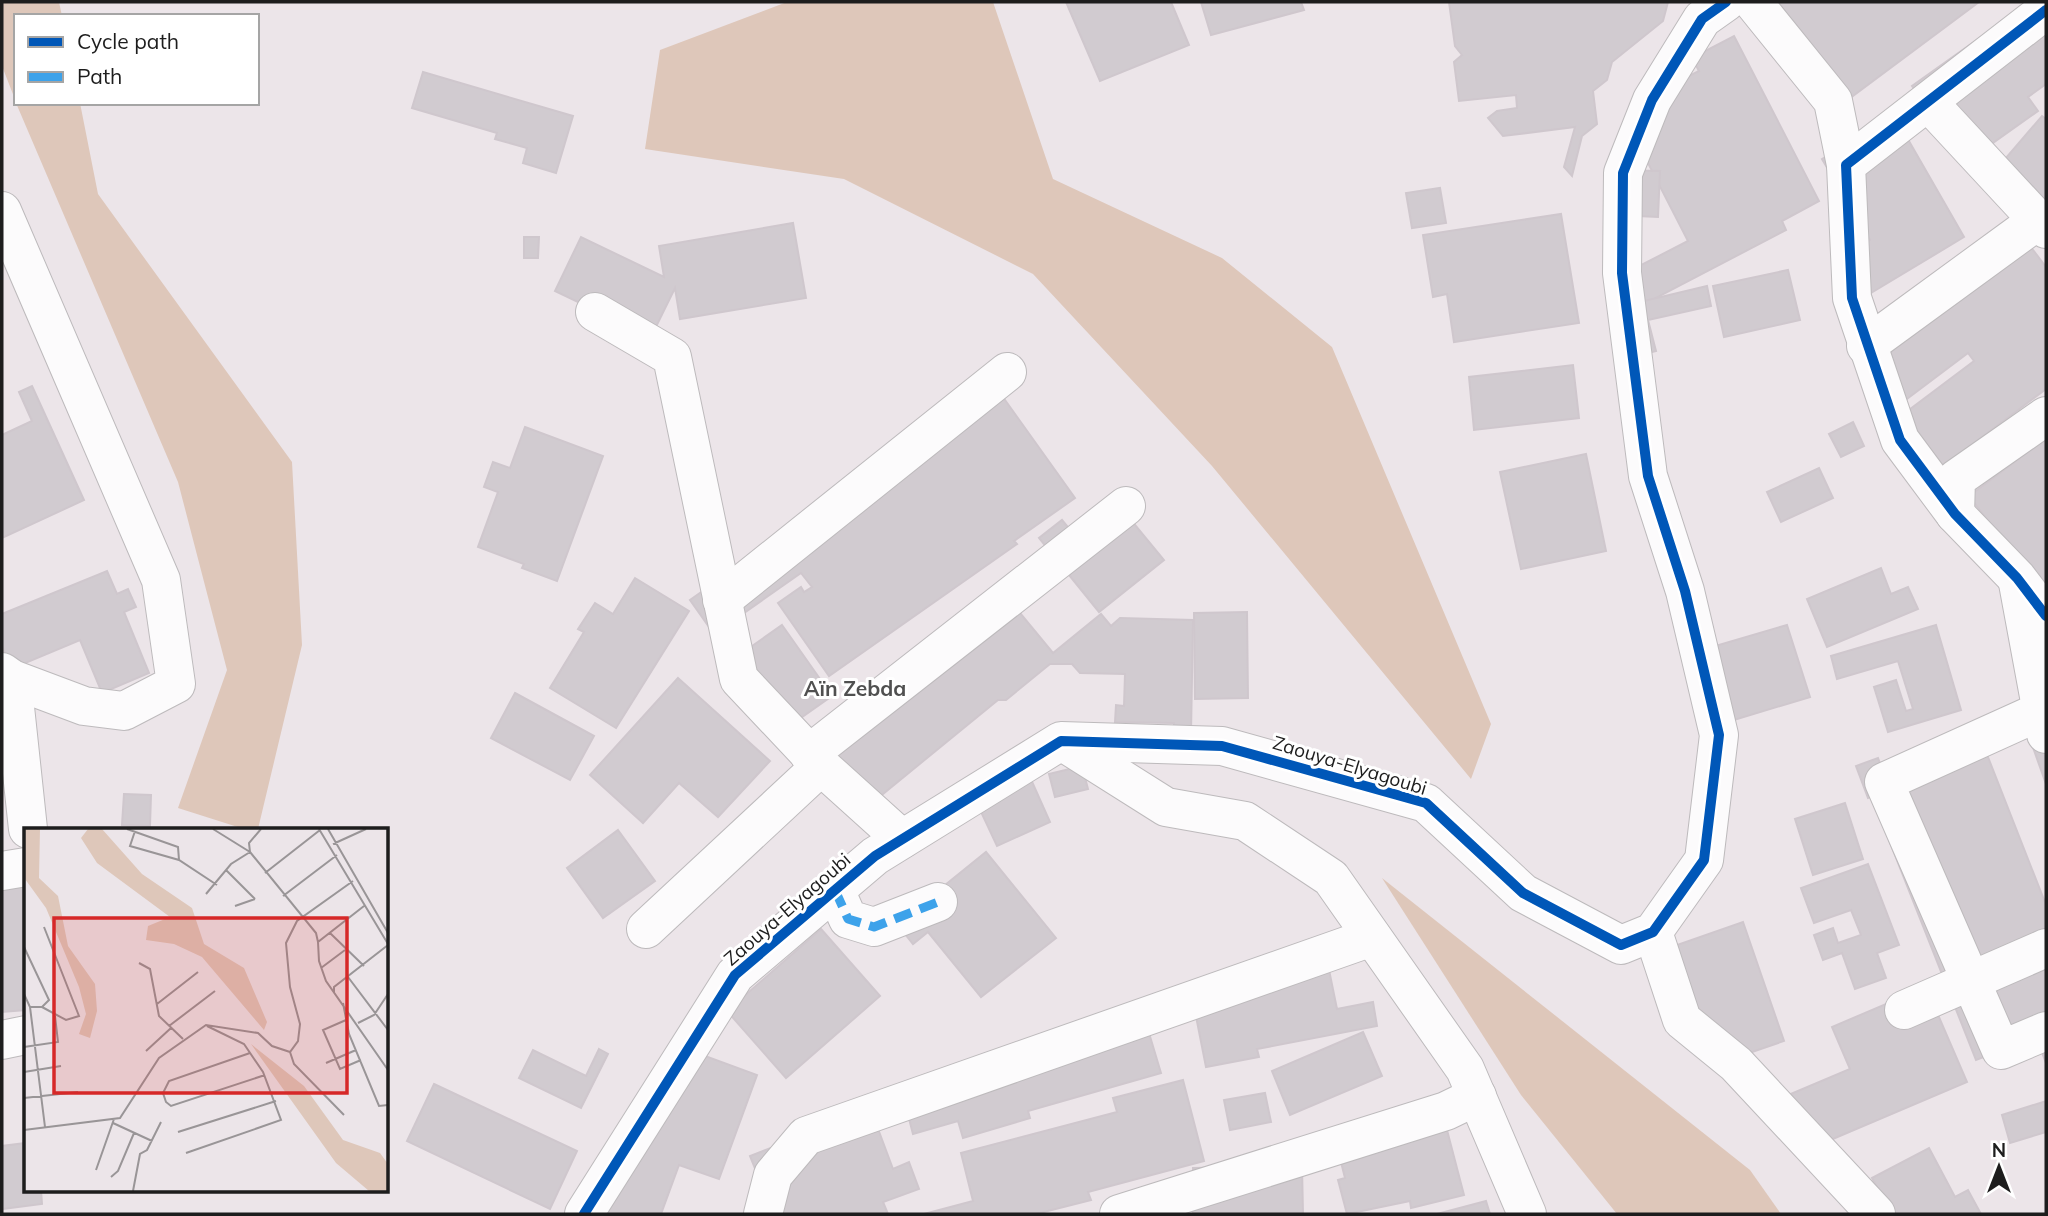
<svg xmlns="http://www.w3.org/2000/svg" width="2048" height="1216" font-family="Mulish,sans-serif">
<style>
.forest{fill:#dec7ba}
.building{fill:#d1cbd0;stroke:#cfc7cd;stroke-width:2}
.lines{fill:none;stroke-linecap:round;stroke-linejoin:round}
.minor-casing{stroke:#bdbabc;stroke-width:40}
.minor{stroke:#fcfbfc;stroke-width:38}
.quiet{stroke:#3da2ea;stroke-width:9;stroke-dasharray:18 9;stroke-linecap:butt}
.cycleway-casing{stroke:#fff;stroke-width:15}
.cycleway{stroke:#0057b8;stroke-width:10}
.labels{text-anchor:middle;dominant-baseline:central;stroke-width:6;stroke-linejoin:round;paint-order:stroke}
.street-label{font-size:19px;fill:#1d1d1d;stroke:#fff}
.neighbourhood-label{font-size:21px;font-weight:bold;fill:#505050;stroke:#fff}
.inset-road{fill:none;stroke:#999597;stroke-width:2}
.view{fill:#d62828;fill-opacity:0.15;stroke:#d62828;stroke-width:3.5}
.inset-edge{fill:none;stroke:#1d1d1d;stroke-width:3.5}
</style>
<rect width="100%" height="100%" fill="#ece5e9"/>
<g class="forest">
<polygon points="2,2 59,2 62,16 16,16 16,102 2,66"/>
<polygon points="787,2 993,2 1053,179 1222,258 1332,347 1491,724 1471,779 1212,466 1033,274 844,179 645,149 660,50"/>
<polygon points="16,103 80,103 98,194 292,462 302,645 258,829 244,829 178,808 227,670 178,482"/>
<polygon points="1382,878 1750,1170 1781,1214 1617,1214 1521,1095"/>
</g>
<g class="building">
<polygon points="1066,2 1171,2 1189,45 1100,81"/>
<polygon points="1201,2 1301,2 1304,10 1211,35"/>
<polygon points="1449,2 1668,2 1663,21 1612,62 1607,80 1593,91 1597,124 1582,136 1572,176 1564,167 1575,127 1503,136 1488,118 1497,111 1517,108 1516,95 1459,101 1454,62 1462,55 1455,46"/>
<polygon points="1751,2 1979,2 1834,110"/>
<polygon points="2030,2 2046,2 2046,84 2028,97 2038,111 1966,162 1912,86"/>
<polygon points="1734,36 1819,201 1782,221 1786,230 1631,311 1614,279 1688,241 1631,130 1638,102 1699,71 1692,58"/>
<polygon points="423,72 573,116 556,173 523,163 527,148 495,139 497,133 412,108"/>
<polygon points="1894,115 1964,237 1861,299 1837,259 1870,240 1822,159"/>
<polygon points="2042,116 2046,119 2046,216 1994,172"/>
<polygon points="1617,170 1660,171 1658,217 1615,215"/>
<polygon points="1440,188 1446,223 1412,228 1406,193"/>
<polygon points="1561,214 1579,323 1454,342 1447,294 1433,297 1423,235"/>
<polygon points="2011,221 2046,267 2046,389 1933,474 1893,422 1974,361 1968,353 1895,408 1865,330"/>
<polygon points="793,223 806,298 680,319 675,288 651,337 555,291 581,237 664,277 659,246"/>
<polygon points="524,237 539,237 538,258 524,258"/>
<polygon points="1788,270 1800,320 1724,337 1713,286"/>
<polygon points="1707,286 1711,306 1648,320 1656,351 1620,360 1627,305"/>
<polygon points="1573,365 1579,418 1474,430 1469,377"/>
<polygon points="32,386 84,500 2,538 2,435 32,421 19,392"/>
<polygon points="995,386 1075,498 1014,541 1017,544 829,676 778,603 801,587 804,592 812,587 801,573 714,634 690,600"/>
<polygon points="1853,422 1864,446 1841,457 1829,434"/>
<polygon points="525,427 603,456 557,581 522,568 524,564 478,547 498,492 484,487 493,462 510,468"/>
<polygon points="2044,440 2046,442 2046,597 1969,496"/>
<polygon points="1586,454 1606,551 1521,569 1500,472"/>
<polygon points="1819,468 1833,498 1781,522 1767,492"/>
<polygon points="1117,503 1164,560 1099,612 1039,538 1062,520 1076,537"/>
<polygon points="1881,568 1891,594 1908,587 1918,609 1827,647 1807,599"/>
<polygon points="107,571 117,594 128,589 136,607 124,612 149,673 102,693 80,640 11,669 2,646 2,614"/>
<polygon points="635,578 689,611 616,728 550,688 584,632 578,629 595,603 613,614"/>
<polygon points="1011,602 1053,653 1101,614 1111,626 1120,618 1193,620 1191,734 1174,734 1174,723 1115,722 1116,705 1124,706 1125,674 1080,673 1072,664 1050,664 1006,700 998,700 867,807 814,744"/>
<polygon points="1247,612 1248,698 1195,699 1194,613"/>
<polygon points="782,625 832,696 775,736 725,665"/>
<polygon points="1787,625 1810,697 1724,723 1702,650"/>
<polygon points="1936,625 1961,710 1888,732 1874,687 1896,680 1906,711 1913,709 1898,661 1837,679 1831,656"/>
<polygon points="678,678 770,761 718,817 679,783 643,823 590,775"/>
<polygon points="515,693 594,736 570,780 491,738"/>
<polygon points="2046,733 2046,784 2030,739"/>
<polygon points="1986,752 2046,905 2046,1063 2036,1037 1976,1060 1872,797"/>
<polygon points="1878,758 1890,790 1868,798 1856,766"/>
<polygon points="1082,766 1088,789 1055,797 1049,774"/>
<polygon points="1029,775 1050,822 997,846 975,799"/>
<polygon points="124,794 151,795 150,826 122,825"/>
<polygon points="1845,803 1863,859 1813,875 1795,819"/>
<polygon points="618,830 655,881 603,918 567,868"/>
<polygon points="986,852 1056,938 981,997 928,932 913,944 897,924"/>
<polygon points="1868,864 1899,945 1877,953 1886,978 1855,989 1842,953 1823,960 1814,935 1833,928 1838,943 1861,935 1851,910 1814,923 1801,888"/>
<polygon points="26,871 26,1010 2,1012 2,873"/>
<polygon points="1743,922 1784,1041 1720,1063 1657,952"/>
<polygon points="821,929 880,996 786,1078 727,1011"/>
<polygon points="1328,965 1337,1009 1373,1002 1377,1026 1257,1049 1259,1057 1206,1067 1191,991"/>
<polygon points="1926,987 1967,1082 1821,1144 1779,1099 1850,1069 1832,1027"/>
<polygon points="1146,1023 1161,1073 1028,1111 1030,1118 963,1138 958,1121 913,1134 902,1092"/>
<polygon points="1363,1032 1382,1076 1290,1115 1272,1071"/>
<polygon points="599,1049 608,1054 581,1108 519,1078 533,1050 586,1076"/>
<polygon points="686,1049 757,1075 719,1179 679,1165 661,1214 591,1214"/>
<polygon points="1183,1080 1204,1161 1088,1192 1091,1200 1036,1214 924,1214 973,1201 961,1153 1117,1112 1113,1098"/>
<polygon points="434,1084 577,1151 550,1209 407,1141"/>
<polygon points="1265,1093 1271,1122 1230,1130 1224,1100"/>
<polygon points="2046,1101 2046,1132 2010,1143 2002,1115"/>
<polygon points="871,1110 893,1169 909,1162 919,1189 883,1202 888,1214 757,1214 763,1188 750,1156"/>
<polygon points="1442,1111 1464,1195 1411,1208 1410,1201 1347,1214 1338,1180 1345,1178 1335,1138"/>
<polygon points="26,1143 26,1190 41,1190 42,1204 2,1209 2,1146"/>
<polygon points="1929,1148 1955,1197 1968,1190 1981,1214 1891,1214 1872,1178"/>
<polygon points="1302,1166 1303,1214 1193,1214 1193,1168"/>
<polygon points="1486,1201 1490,1214 1437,1214"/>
</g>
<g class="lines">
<g class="minor-casing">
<g id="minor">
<polyline points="1753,2 1833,101 1846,165"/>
<polyline points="2046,10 1846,165 1852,298 1900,440 1955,514 2017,578 2046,616"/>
<polyline points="1929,103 2046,229"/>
<polyline points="2,211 161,580 176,684 124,711 84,706 12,679 2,672"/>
<polyline points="595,312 672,357 739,679 821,766 902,839"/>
<polyline points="1866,346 2037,221"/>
<polyline points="1955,514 1956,479 2046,416"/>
<polyline points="2018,583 2046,734"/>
<polyline points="722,600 1007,372"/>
<polyline points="12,679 28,829"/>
<polyline points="2041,711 1884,782 2001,1050 2046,1031"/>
<polyline points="1063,742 1166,807 1245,821 1331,878 1465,1069 1527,1214"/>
<polyline points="809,754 1126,506"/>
<polyline points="2,871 26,867"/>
<polyline points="835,890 848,919 874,927 938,902"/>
<polyline points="646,929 821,766"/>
<polyline points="1653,932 1682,1020 1736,1064 1876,1214"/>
<polyline points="1904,1010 2046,948"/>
<polyline points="2,1040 26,1035"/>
<polyline points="584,1214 735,975 875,856 1061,741 1222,746 1426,803 1523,893 1621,945 1653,932 1704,860 1719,735 1685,591 1648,476 1622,273 1623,173 1652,100 1702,19 1726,2"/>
<polyline points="763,1214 773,1175 806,1136 1372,937"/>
<polyline points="1119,1214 1446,1111 1477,1096"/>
</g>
</g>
<use href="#minor" class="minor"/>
<polyline class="quiet" points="835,890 848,919 874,927 938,902"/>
<g class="cycleway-casing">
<g id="cycleway">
<polyline points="2046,10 1846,165 1852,298 1900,440 1955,514 2017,578 2046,616"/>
<polyline points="584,1214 735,975 875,856 1061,741 1222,746 1426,803 1523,893 1621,945 1653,932 1704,860 1719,735 1685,591 1648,476 1622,273 1623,173 1652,100 1702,19 1726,2"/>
</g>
</g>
<use href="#cycleway" class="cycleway"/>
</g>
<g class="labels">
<g class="street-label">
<text transform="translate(1350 765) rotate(17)">Zaouya-Elyagoubi</text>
<text transform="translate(787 909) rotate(-41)">Zaouya-Elyagoubi</text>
</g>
<g class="neighbourhood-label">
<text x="855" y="688">Aïn Zebda</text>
</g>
</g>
<g transform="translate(24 828)">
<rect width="364" height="364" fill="#ece5e9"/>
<path d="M0,1H16L15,50L34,68L44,118L71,156L73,183L66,210L55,206L62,186L55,159L22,80L1,51ZM64,1H78L118,46L168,80L180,116L220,140L243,194L240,202L178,129L150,116L122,112L124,98L146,89L73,35L57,10ZM227,216L280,258L319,312L356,325L364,336V363H345L312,335Z" fill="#dec7ba"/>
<path class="inset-road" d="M103,1L154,19L155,32M189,1L226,24M237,1L225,15L226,24L292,105L294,114M295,1L364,116M304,1L364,105M111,3L106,18L155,32L193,57M309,16L342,1M202,42L231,71M241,45L296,2M182,66L207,36L226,24M259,68L313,27M211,78L231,71M340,78L294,114L295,133L302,153L364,242M306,105L340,138M0,119L25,172L18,179H6M115,135L126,141L135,188L159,211M297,140L321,122M324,149L364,202M310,164V159L364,117M0,166L6,179L21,299M319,175L325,206L355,278L364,277M133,176L174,144M18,179L42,192L55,188L20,99M322,192L299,202L316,241L337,232M334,195L350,187L364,166M145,198L191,163M0,219L34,214L31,188M122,223L147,200M266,224L270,236L320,287M226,225L145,253L139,265L142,274L147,278L241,247M302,235L332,222M0,244L37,238M0,270L54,264M89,295L128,313M0,302L96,290L135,230L182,197L234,205L248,218L266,224L274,213L276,196L266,159L262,115L273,93L329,53M154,304L252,273M162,325L257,292L239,244L220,216L183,198M72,342L90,291M87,349L94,343L110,305M109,363L116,326L123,322L137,294"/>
<path class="view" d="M30,90H323V265H30Z"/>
<rect width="364" height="364" class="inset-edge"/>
</g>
<rect width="2048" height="1216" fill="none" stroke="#1d1d1d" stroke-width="7"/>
<rect x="14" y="14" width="245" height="91" fill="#ffffff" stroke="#a5a5a5" stroke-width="2"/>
<rect x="28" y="37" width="35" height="10" fill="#0057b8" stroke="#a5a5a5" stroke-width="2"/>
<text x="77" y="49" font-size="21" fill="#1d1d1d">Cycle path</text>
<rect x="28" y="72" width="35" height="10" fill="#3da2ea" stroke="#a5a5a5" stroke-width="2"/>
<text x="77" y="84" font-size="21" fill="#1d1d1d">Path</text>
<g transform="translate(1999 1167)" stroke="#ffffff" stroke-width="5" paint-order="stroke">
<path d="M0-5L12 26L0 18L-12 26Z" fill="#1d1d1d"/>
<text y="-10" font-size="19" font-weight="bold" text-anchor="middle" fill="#1d1d1d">N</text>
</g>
</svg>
